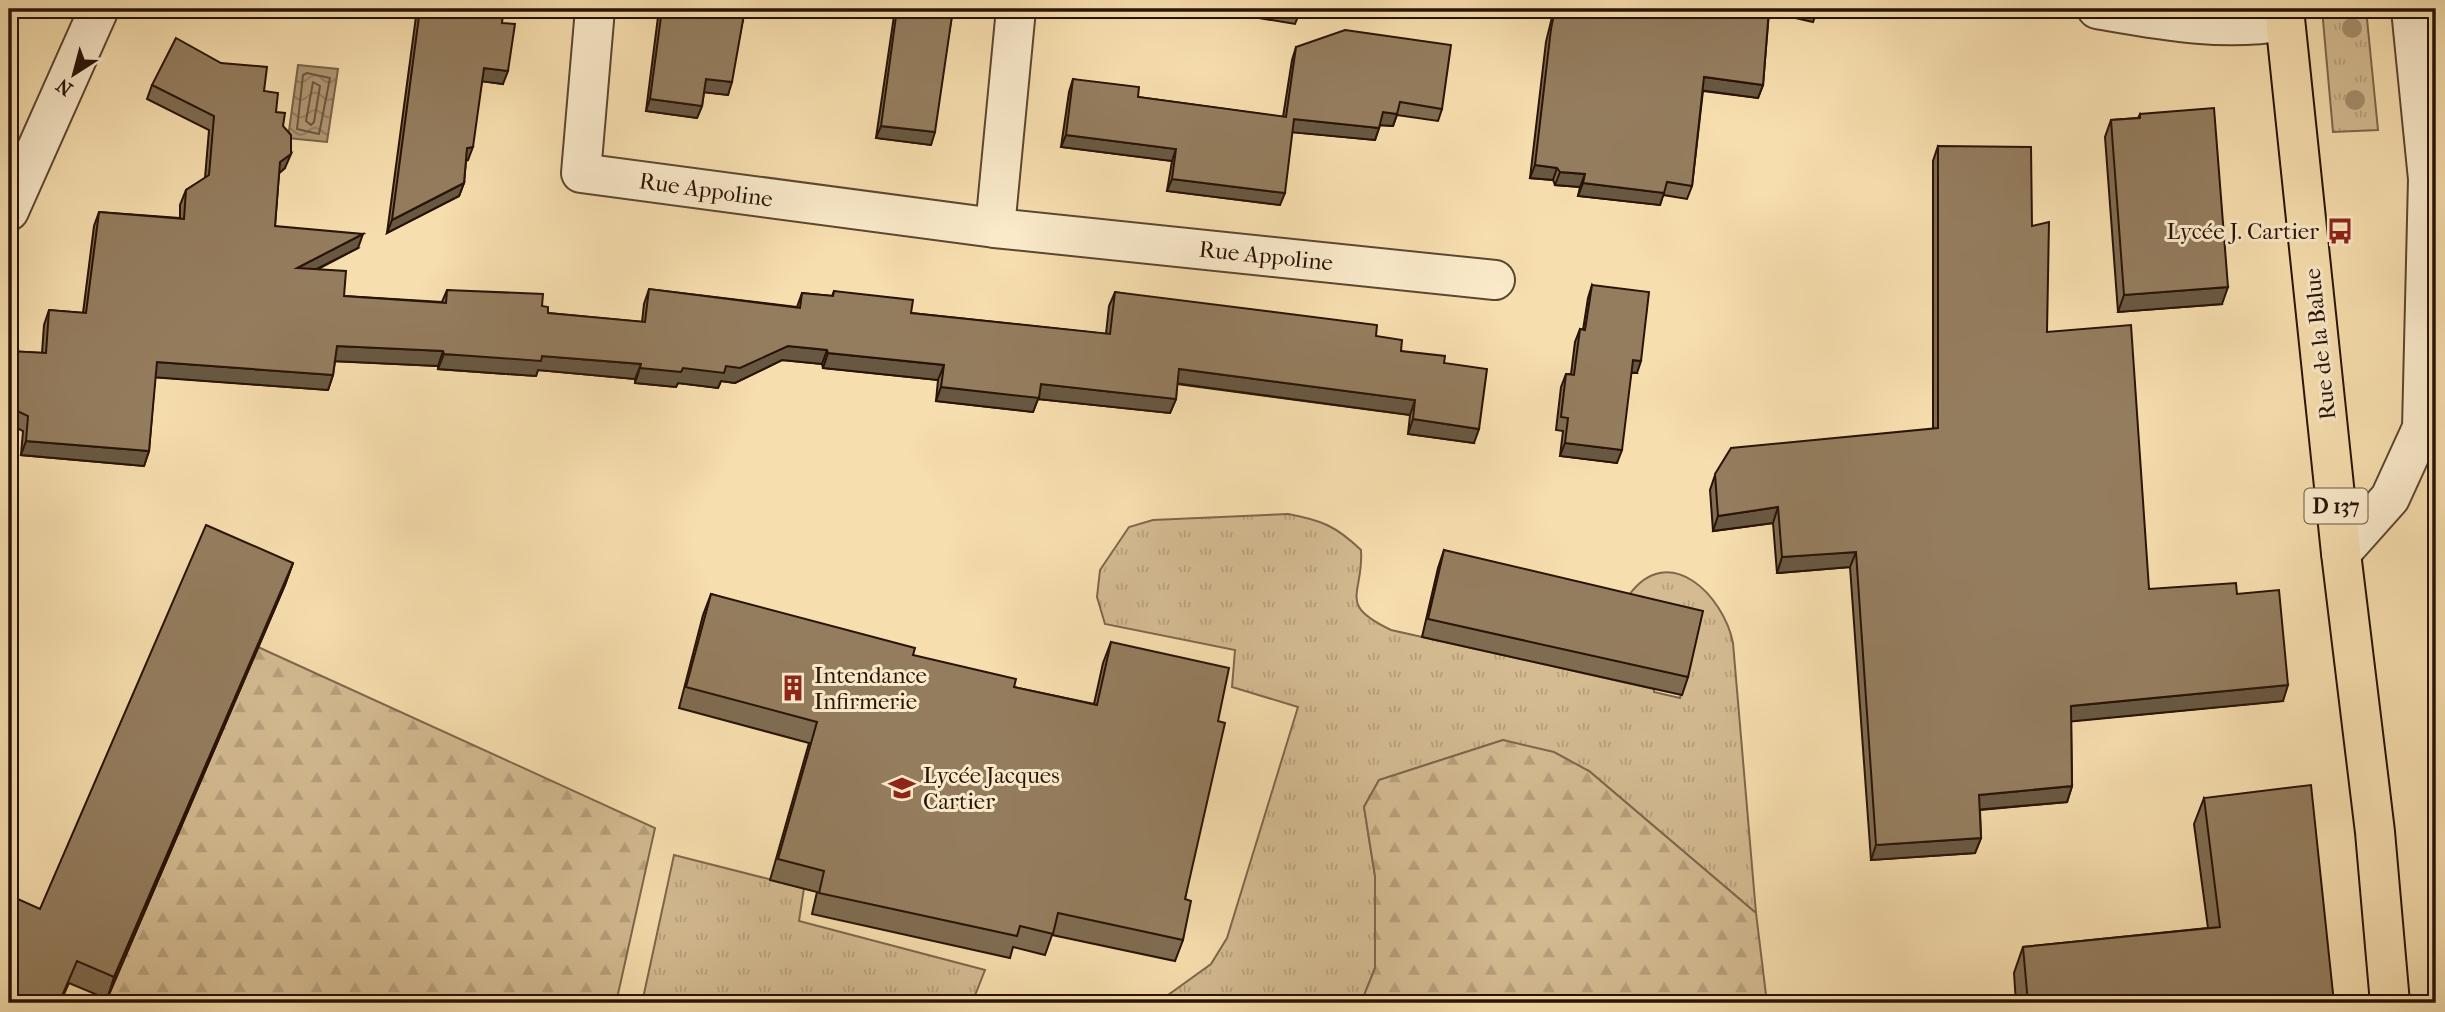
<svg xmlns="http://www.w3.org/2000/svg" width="2445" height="1012" font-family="'IM FELL French Canon',serif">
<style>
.grass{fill:url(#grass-tufts);stroke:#7e674c;stroke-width:2}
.forest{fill:url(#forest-firs);stroke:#7e674c;stroke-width:2}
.water{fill:url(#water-waves);stroke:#7a6349;stroke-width:2}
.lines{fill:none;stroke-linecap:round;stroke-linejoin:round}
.shore{stroke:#6c563e;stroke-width:2}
.minor-casing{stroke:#5c4631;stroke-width:42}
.major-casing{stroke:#281307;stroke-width:42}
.minor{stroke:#faeaca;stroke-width:38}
.major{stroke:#f7deae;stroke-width:38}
.tree{fill:#a68f6d}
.wall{fill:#7f6c51;stroke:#281307;stroke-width:2}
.shaded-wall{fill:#685842;stroke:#281307;stroke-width:2}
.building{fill:#947d5e;stroke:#281307;stroke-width:2}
.labels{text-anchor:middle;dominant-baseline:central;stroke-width:6;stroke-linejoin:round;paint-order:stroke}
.shield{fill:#faeaca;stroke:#675442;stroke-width:2}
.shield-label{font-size:21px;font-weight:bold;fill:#281307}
.street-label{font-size:23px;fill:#281307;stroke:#faeaca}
.poi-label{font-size:23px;fill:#281307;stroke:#faeaca;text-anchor:start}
</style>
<defs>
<pattern id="grass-tufts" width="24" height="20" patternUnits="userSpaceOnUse" patternTransform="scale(1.75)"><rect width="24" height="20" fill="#d4bb92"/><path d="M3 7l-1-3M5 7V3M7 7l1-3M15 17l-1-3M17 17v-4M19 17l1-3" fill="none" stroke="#b6a07c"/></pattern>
<pattern id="forest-firs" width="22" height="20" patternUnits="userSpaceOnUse" patternTransform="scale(1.75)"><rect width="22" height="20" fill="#d4bb92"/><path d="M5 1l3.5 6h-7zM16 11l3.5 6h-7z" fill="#b6a07c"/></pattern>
<pattern id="water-waves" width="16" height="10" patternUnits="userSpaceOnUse" patternTransform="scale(1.75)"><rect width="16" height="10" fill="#b19975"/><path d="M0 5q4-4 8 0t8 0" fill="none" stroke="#907c5e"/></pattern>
</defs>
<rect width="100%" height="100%" fill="#f7deae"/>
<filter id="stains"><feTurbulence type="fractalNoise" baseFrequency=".00286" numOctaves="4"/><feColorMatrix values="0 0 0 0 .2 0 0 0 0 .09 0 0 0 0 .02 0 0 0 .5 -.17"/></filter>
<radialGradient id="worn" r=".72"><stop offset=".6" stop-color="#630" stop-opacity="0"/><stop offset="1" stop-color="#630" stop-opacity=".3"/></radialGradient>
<g class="grass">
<polygon points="2322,9 2366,9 2378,130 2333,132"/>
<path d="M1288,514C1321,520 1336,526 1361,550C1364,595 1336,604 1391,630L1654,689V692L1680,698L1697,629L1629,595C1669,540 1724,596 1733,643L1756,913L1589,771L1503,740L1379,780L1364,807L1375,876V968L1361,1003H1157L1211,964L1227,938L1298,707L1232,687L1235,650L1105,624L1097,597L1100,570L1129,527L1153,520Z"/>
<polygon points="674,855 804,888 799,921 985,970 972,1003 642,1003"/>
</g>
<g class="forest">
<polygon points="258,647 655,828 616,1003 104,1003"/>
<polygon points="1503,740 1554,752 1589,771 1756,913 1767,1003 1361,1003 1375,968 1375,876 1364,807 1379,780"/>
</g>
<polygon class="water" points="298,65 338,69 327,142 288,138"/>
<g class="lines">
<g class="shore">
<polygon points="307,73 330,78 319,134 297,129 303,75"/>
<polygon points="313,82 320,86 314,122 311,125 306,121"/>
</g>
<g class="minor-casing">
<g id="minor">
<polyline points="595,9 581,173 995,228 1016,9"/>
<path d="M2097,9C2161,20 2221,32 2285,21"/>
<polyline points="9,211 99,9"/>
<polyline points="995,228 1495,280"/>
<polyline points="2341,553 2390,498 2422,428 2428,179 2411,9"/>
</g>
</g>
<g class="major-casing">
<polyline id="major" points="2284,9 2341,553 2375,832 2390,1003"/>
</g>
<use href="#minor" class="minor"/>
<use href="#major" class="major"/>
</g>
<g class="tree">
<circle cx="2352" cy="28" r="10"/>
<circle cx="2355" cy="100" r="10"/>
</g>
<g class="wall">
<polygon points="417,9 503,9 502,23 503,84 482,81 468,160 466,161 464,183 459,196 387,233"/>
<polygon points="659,9 745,9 728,95 704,92 702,106 697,118 646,111"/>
<polygon points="895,9 953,9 931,145 876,138"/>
<polygon points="1205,9 1301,9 1295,24"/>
<polygon points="1554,9 1818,9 1813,22 1769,12 1763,85 1758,98 1703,91 1692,186 1687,199 1663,195 1660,205 1578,196 1580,187 1555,185 1553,180 1530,178 1546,42"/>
<polygon points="1296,47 1442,109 1438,121 1397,115 1393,126 1380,125 1375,140 1292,132 1280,205 1167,191 1172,161 1061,147 1069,92 1073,79 1138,97 1283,117 1292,60"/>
<polygon points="152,85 264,91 283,126 285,168 279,173 275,226 358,248 318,269 344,296 442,302 447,290 542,306 548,313 642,322 644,304 649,289 797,307 802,293 832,296 834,291 911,313 1106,334 1109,306 1115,292 1376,336 1401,351 1444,363 1474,443 1408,434 1410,415 1177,384 1176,399 1170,413 1038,399 1033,412 936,401 938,380 823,368 822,364 782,360 735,383 721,381 718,388 678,383 676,387 635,383 635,379 538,370 536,376 438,369 438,366 335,361 333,375 328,390 155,377 149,451 144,466 21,455 23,431 9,424 9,351 42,353 44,325 49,310 83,313 94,226 99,212 180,218 180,205 186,190 205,178 209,130 147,99"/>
<polygon points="2140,114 2222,304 2118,312 2105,137 2111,120 2138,118"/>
<polygon points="1938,146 2032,226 2047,332 2149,589 2237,594 2283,701 2071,721 2072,786 2067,802 1980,810 1981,838 1975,853 1871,860 1850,567 1777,573 1773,523 1713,531 1710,490 1715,475 1933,429 1933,161"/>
<polygon points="1592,285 1637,373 1631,373 1617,463 1560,456 1563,431 1556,430 1561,387 1566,374 1571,374 1575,342 1580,329 1583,330 1588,298"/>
<polygon points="1444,550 1688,677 1682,695 1422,637 1438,568"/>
<polygon points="293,563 285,585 107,999 69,983 60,1003 9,1003 40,909"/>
<polygon points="711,594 1014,687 1094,704 1103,663 1111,642 1218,721 1185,899 1183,940 1175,961 1052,935 1045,955 1013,947 1010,958 812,914 817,892 770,880 809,743 679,708 703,615"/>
<polygon points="2204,798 2334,1003 2016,1003 2014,973 2023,947 2208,928 2194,824"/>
</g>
<g class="shaded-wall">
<polygon points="327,9 344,9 344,11"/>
<polygon points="484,68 508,71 503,84 479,81"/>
<polygon points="1704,77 1763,85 1758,98 1699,90"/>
<polygon points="706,79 732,82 728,95 701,92"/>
<polygon points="650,99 702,106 697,118 646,111"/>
<polygon points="1383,112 1397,114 1393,126 1378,125"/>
<polygon points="1294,119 1379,128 1375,140 1289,132"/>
<polygon points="881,126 935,132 931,145 876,138"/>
<polygon points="1066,135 1176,149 1172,161 1061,147"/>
<polygon points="473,147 468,160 463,161 467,148"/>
<polygon points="291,154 285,168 275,177 280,162"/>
<polygon points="1535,165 1557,168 1553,180 1530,178"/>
<polygon points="1560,172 1585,174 1580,187 1555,185"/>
<polygon points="1172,179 1285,193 1280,205 1167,191"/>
<polygon points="464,183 459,196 387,233 392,220"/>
<polygon points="1583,183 1664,193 1660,205 1578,196"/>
<polygon points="363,234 358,248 291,282 297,268"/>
<polygon points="2228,287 2222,304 2118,312 2124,295"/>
<polygon points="337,346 443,351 438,366 331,361"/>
<polygon points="788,346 827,350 822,364 782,360 735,383 721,381 718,388 678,383 676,387 635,383 640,368 726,366"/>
<polygon points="828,353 944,365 938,380 823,368"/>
<polygon points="444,354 542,356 641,364 635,379 538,370 536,376 438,369"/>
<polygon points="1633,360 1641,361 1637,373 1628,372"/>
<polygon points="157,362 333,375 328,390 151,377"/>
<polygon points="1179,369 1415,400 1410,415 1174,383"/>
<polygon points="1041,384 1176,399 1170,413 1038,399 1033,412 936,401 941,387"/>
<polygon points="1413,419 1479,429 1474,443 1408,434"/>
<polygon points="26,441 149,451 144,466 21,455"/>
<polygon points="1565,443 1622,450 1617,463 1560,456"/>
<polygon points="1778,507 1773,523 1713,531 1718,516"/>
<polygon points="1856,552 1850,567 1777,573 1782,557"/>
<polygon points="293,563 285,585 107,999 114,977"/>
<polygon points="2288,685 2283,701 2065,722 2071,706"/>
<polygon points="2072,786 2067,802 1974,810 1979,795"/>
<polygon points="1981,838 1975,853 1871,860 1876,845"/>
</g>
<g class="building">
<polygon points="420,9 503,9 502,23 515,24 508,71 484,68 473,147 467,148 464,183 392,220"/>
<polygon points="662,9 745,9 732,82 706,79 702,106 650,99"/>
<polygon points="897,9 953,9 935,132 881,126"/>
<polygon points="1282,9 1301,9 1300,12"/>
<polygon points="1555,9 1769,9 1763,85 1704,77 1692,186 1667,182 1664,193 1583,183 1585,174 1560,172 1557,168 1535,165 1551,29"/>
<polygon points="1345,30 1451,45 1442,109 1400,102 1397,114 1383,112 1379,128 1294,119 1285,193 1172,179 1176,149 1066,135 1073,79 1139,87 1138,97 1286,117 1296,47"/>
<polygon points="176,38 221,63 267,67 264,91 278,93 276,112 285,113 283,126 291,135 291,154 280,162 275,226 363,234 297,268 346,271 344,296 446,303 447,290 543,294 542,306 548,307 548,313 645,322 649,289 800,308 802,293 833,296 834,291 913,300 911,313 1110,334 1115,292 1377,325 1376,336 1402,340 1401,351 1445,356 1444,363 1487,369 1479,429 1413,419 1415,400 1179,369 1176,399 1041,384 1039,398 941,387 944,365 828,353 827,350 788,346 740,368 726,366 724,373 683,368 681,372 640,368 641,364 542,356 541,361 444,354 443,351 337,346 333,375 157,362 149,451 26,441 28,416 9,407 9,351 46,353 49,310 86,313 99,212 184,219 186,190 209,175 214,116 152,85"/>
<polygon points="2214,108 2228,287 2124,295 2111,120 2140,118 2140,114"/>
<polygon points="1938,146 2031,147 2032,226 2049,222 2047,332 2131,325 2149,589 2236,583 2237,594 2279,590 2288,685 2071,706 2072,786 1979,795 1981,838 1876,845 1856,552 1782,557 1778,507 1718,516 1715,474 1731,448 1938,428"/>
<polygon points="1592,285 1649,292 1641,361 1633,360 1622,450 1565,443 1568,418 1561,417 1566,374 1574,375 1580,329 1585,330"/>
<polygon points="206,525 293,563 114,977 77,961 59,1003 9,1003 9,895 40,909"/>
<polygon points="1444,550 1703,611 1688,677 1428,619"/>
<polygon points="711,594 915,648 913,655 1016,679 1014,687 1097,705 1111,642 1229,668 1218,721 1225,723 1185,899 1191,901 1183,940 1058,913 1053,934 1020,926 1017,936 819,893 824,871 778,859 817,722 686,687"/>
<polygon points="2311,785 2334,1003 2028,1003 2023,947 2220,927 2204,798"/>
</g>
<defs>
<g id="bus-bare" transform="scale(2.1)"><path d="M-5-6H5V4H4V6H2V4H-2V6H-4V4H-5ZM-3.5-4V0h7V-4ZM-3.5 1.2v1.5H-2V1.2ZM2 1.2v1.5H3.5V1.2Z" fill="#8f2418" stroke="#faeaca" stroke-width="2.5" paint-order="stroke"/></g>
<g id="building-bare" transform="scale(2.1)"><path d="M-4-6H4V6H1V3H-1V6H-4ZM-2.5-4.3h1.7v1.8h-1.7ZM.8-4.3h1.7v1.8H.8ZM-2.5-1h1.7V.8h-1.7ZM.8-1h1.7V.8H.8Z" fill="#8f2418" stroke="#faeaca" stroke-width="2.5" paint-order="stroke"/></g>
<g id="school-bare" transform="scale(2.1)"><path d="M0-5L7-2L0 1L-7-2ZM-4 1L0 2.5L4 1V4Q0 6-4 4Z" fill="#8f2418" stroke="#faeaca" stroke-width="2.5" paint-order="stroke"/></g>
</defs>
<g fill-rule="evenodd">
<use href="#bus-bare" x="2340" y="231"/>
<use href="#building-bare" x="793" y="688"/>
<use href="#school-bare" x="902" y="788"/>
</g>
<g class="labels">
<rect class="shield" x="2304.5" y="488.5" width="63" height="35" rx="5"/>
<g class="shield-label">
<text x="2336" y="506">D 137</text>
</g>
<g class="street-label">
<text transform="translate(706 190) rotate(8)">Rue Appoline</text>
<text transform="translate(1266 256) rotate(6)">Rue Appoline</text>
<text transform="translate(2320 344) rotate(-96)">Rue de la Balue</text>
</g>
<g class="poi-label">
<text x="2319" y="231" text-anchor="end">Lycée J. Cartier</text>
<text x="814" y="675">Intendance<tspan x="814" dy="26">Infirmerie</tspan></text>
<text x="923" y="775">Lycée Jacques<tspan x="923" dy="26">Cartier</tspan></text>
</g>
</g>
<rect width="2445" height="1012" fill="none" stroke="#f7deae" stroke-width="35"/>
<rect x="10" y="10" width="2424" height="991" fill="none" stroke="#281307" stroke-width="3.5"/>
<rect x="18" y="18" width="2410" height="977" fill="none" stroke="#281307" stroke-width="2"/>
<g transform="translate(74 74) rotate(216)" stroke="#faeaca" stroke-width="5" paint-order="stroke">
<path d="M0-5L12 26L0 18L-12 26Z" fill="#281307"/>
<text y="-10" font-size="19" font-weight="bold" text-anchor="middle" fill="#281307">N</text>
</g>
<rect width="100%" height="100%" filter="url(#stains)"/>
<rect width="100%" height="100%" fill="url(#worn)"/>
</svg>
